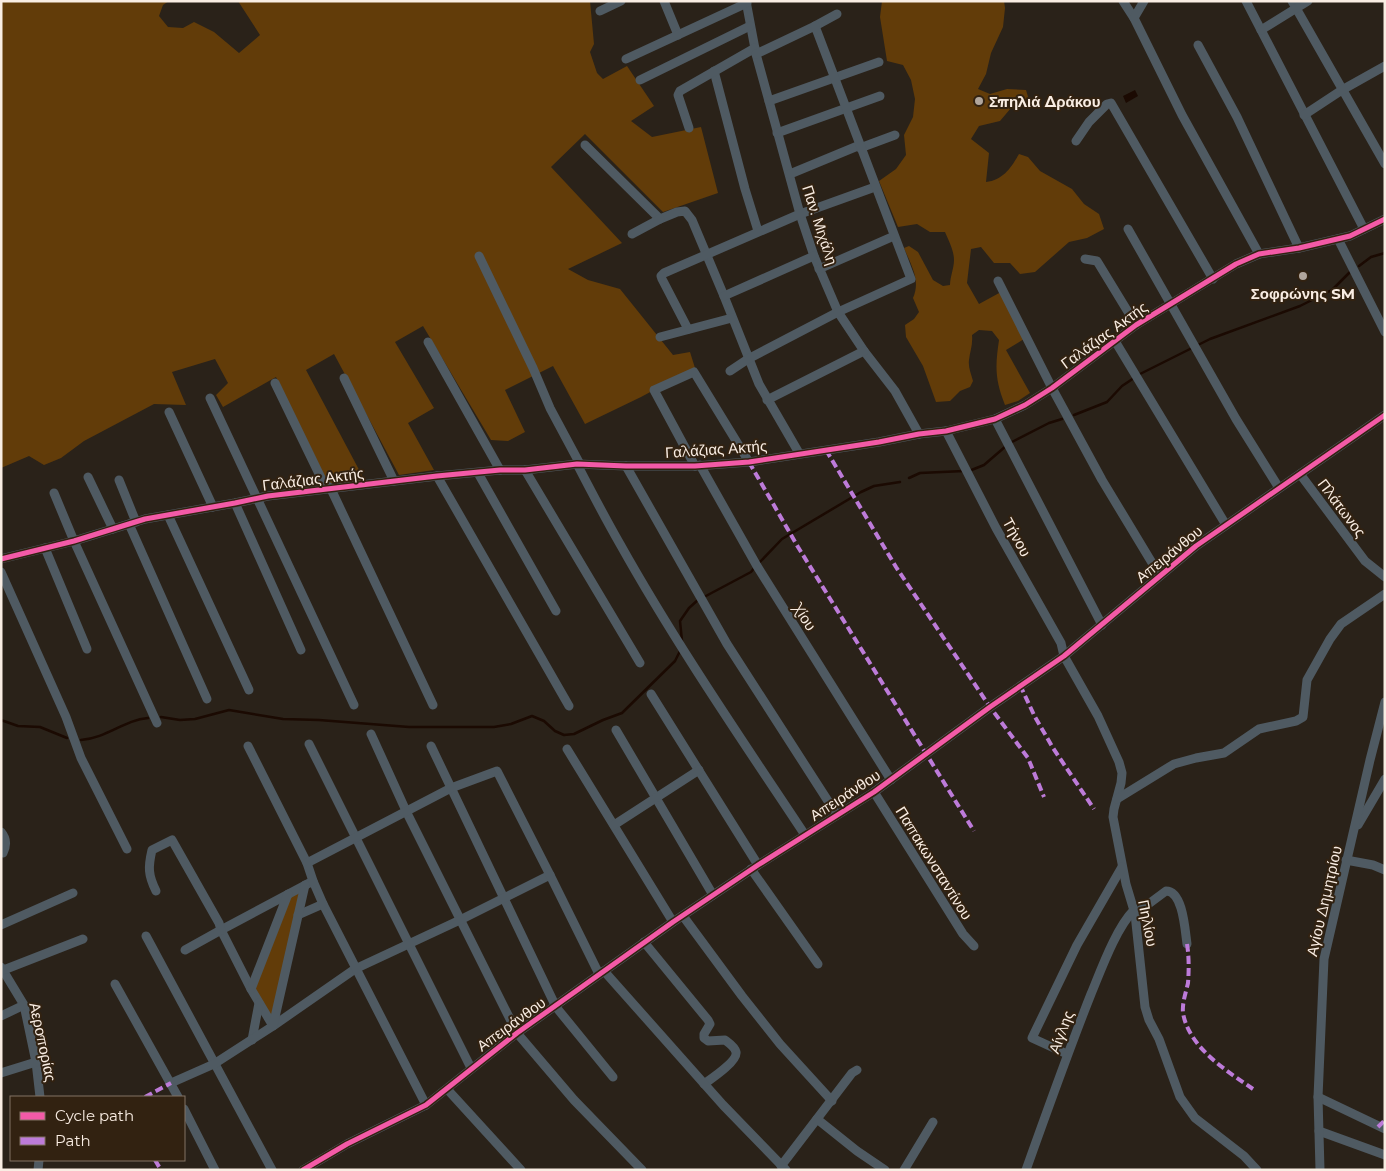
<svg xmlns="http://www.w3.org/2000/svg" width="1386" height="1171" font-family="Montserrat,sans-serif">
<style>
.green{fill:#623c09}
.water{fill:#1b0a02}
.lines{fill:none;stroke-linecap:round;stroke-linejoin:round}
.stream{stroke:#1b0a02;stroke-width:2.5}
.minor{stroke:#4f5a62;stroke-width:9}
.quiet{stroke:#bd7bd9;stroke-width:4;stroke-dasharray:8 4;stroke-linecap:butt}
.cycleway-casing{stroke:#322211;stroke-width:8}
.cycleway{stroke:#f35aa7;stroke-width:5}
.poi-dot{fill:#b1a69c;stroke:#322211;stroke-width:2}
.labels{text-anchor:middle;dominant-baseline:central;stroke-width:4;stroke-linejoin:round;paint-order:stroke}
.poi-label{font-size:15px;font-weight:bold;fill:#f9ede3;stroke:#322211;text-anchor:start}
.street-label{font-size:15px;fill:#f9ede3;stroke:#322211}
</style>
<rect width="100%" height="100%" fill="#2a2219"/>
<g class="green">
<polygon points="1,1 169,1 163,5 159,16 168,27 183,28 194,22 214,32 239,53 260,35 238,1 590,1 594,44 590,52 597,73 603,79 627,66 654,106 631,121 652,137 701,127 718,193 663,212 585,134 551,167 622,243 568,269 588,280 620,289 673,355 690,352 695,368 641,397 585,424 553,366 505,390 525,432 508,441 491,440 423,326 395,342 434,408 408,423 434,470 399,475 334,354 306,370 365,481 331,483 325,477 276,377 223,407 216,395 228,383 215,359 172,372 186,405 154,404 84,441 61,458 44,465 29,456 1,468"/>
<path d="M882,1H1004L1005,8L1003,27L991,53L986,74L978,89L990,94L1007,89L1026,90L1029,100L1011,108L1000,121L979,126L971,139L989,153L986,182C1003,180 1011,168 1019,154L1028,157L1040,171L1072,189L1084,204L1099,214L1104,229L1087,238L1069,242L1035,272L1020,274L1010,263H994L981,247L971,249L967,283L979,304L1001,292L1024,339L1006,350L1030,393L1018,401L1005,405C995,380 995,367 999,340L992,331L979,330L972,335C973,345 970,351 969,360C968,367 971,374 973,381L970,387L960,391L950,401L936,402L923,366L906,337L905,325L914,319L919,312L913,298C921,280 911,265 904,248L909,246L918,252L933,280L943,286L950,285C950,277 954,268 954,260C954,251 949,241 945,232H930L917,224L898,227L879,181L896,169L906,155L904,135L913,117L915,99L911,80L903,65L887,61L880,17Z"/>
<polygon points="300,892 271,1018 255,989 291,897"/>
</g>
<polygon class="water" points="1135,90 1138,96 1126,103 1123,96"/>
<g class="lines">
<g class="stream">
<polyline points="1359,266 1371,257 1385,253"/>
<polyline points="1074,415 1107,402 1122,386 1140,374 1210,339 1300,306 1332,290 1350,272"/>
<polyline points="1010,443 1049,423 1062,419"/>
<polyline points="969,471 984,465 1006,446"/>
<polyline points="909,478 920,473 964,471"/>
<polyline points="759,563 782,539 861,492 874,486 900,482"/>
<polyline points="704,597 751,572 755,567"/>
<polyline points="682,641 680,621 689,608 699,599"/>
<polyline points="161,717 180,720 195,719 229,710 283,719 319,720 409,727 494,727 511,724 532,716 544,721 555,731 564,735 574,734 603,720 622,713 675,661 680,651"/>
<polyline points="1,720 18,726 40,727 67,738"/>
<path d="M81,740C107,738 124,720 148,718"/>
</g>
<g class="minor">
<polyline points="664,1 678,35"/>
<polyline points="746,1 756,54 800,214 814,256 838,312 864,351 895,391 919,434"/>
<polyline points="1123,1 1134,18"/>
<polyline points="1144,1 1134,18 1182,115 1259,254"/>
<polyline points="1246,1 1364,229"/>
<polyline points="1292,1 1385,164"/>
<polyline points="600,11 621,1"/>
<polyline points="815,26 837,14"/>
<polyline points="1261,30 1308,1"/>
<polyline points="1198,45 1237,117 1299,248"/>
<polyline points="626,59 747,3"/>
<polyline points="714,71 745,189 758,231"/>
<polyline points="640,80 750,26"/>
<polyline points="769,101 879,62"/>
<polyline points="1304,115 1342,90 1385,66"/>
<polyline points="689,128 678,95 680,91 755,48"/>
<polyline points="777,133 880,96"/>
<polyline points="1076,141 1089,122 1107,104 1111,103 1213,279"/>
<polyline points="585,145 660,219 677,212 685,211 692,220 724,296 759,384 799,453"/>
<polyline points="860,148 895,135"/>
<polyline points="790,174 860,145"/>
<polyline points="1128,229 1236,419 1279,488"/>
<polyline points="632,234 660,219"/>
<polyline points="1338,239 1385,332"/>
<polyline points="479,256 533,368 550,408 580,464"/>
<polyline points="1085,259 1097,261 1136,325"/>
<polyline points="819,269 894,236"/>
<polyline points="998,281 1052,388 1102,480 1160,576"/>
<polyline points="724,296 814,256"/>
<polyline points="688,329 662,279 661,276 664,273 800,214 875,187"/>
<polyline points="660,337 732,318"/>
<polyline points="1115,341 1226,525"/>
<polyline points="428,342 500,470"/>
<polyline points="730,371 748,359 838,312 911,279 815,26 756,54"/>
<polyline points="344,378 394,481"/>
<polyline points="275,383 323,482 331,489 433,705"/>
<polyline points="210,398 354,705"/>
<polyline points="767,400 864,351"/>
<polyline points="169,412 213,507"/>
<polyline points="995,419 1102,625"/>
<polyline points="946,431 996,528 1061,643 1064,656 1098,716 1119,762 1122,773 1121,783 1114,809 1113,817 1126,884 1135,914 1145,1007 1149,1020 1159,1039 1180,1097 1195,1118 1244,1156 1257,1170"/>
<path d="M577,464C591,491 605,518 620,544C676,644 742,740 805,835"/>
<polyline points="700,465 757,566 891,780"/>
<polyline points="626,466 727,644 837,815"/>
<polyline points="695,466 654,390 694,372 749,462"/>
<polyline points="525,470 640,663"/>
<polyline points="478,473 556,611"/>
<polyline points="1300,474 1365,561 1385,577"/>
<polyline points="437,476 569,706"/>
<polyline points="88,477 113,529"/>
<polyline points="119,480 136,522"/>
<polyline points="54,493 74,541 157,723"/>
<polyline points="235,503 301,650"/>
<polyline points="168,515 249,690"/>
<polyline points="129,524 207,699"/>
<polyline points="45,548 87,649"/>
<polyline points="1,559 74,541 145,519 235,503 268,496 437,476 500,470 525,470 577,464 626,466 695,466 749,462 879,442 919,434 946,431 995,419 1025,405 1052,388 1136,325 1236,264 1259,254 1299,248 1350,236 1385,219"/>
<polyline points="1,572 66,717 81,758 127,849"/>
<polyline points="651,694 758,865"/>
<polyline points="616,730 713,895"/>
<polyline points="371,734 407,813 517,1033 574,1100 642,1170"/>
<polyline points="309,744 471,1068"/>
<polyline points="248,746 307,863"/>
<polyline points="431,746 556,1007 613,1077"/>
<polyline points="567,749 673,922"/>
<polyline points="874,792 963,934 974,946"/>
<polyline points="1117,799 1174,764 1196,758 1224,753 1259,729 1296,721 1303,717 1307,680 1330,639 1341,624 1385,594"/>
<polyline points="614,825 699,770"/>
<polyline points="1358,825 1385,779"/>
<path d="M1,832C7,839 7,845 3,853"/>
<polyline points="1346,860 1373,865 1385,870"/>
<polyline points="751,869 818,964"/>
<polyline points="313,881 221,930 251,989 273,1026 355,969 460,920 550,875"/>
<path d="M156,891C148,875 148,867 152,850L172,840L219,923L221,930L185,950"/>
<path d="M1135,914L1166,891C1183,891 1185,930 1187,944"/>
<polyline points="298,915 323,904"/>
<polyline points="683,916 742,996 780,1044 832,1101"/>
<polyline points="1,925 73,893"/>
<polyline points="146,936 272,1170"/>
<path d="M644,942L708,1020L710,1024L704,1034V1038L708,1041L725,1040C729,1043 735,1047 736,1052C738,1061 711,1079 704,1084"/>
<polyline points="1,967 24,1005 36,1062 40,1097"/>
<polyline points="1,971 83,939"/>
<polyline points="604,971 723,1105 786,1170"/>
<polyline points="115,984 178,1097"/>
<polyline points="251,989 288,894"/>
<polyline points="1,1016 24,1005"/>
<polyline points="252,1040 259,1003"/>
<polyline points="1067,1054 1032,1038 1077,945 1122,867"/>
<polyline points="1,1073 36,1062"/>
<polyline points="171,1083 214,1064 273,1026 305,885"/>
<polyline points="447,1089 521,1170"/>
<polyline points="1318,1097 1385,1129"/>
<polyline points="426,1105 323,904 313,881 307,863 451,788 497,771 550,875 599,974"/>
<polyline points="184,1109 215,1170"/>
<polyline points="817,1119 857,1151 885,1170"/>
<polyline points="1319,1131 1385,1155"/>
<polyline points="781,1166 852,1073 857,1070"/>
<polyline points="38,1170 39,1160"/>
<polyline points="303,1170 347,1144 426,1105 517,1033 673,922 758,865 874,792 990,707 1064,656 1196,546 1385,415"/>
<polyline points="904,1170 933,1122"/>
<path d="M1026,1170C1047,1111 1068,1052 1091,994C1101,970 1116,928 1134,910"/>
<polyline points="1320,1170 1318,1097 1324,959 1370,760 1385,702"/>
</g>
<g class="quiet">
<polyline points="826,450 896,567 990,707 1028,758 1044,797"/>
<polyline points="749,462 798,547 974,831"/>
<polyline points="1020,685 1035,717 1053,748 1094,809"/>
<path d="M1187,944C1189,956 1189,970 1188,983C1186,992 1182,1003 1183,1013C1189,1048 1227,1071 1253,1089"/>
<polyline points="145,1097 171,1083"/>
<polyline points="1378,1127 1385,1120"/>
<polyline points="155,1160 161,1170"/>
</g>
<g class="cycleway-casing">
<g id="cycleway">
<polyline points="1,559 74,541 145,519 235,503 268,496 437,476 500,470 525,470 577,464 626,466 695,466 749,462 879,442 919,434 946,431 995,419 1025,405 1052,388 1136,325 1236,264 1259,254 1299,248 1350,236 1385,219"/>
<polyline points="303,1170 347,1144 426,1105 517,1033 673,922 758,865 874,792 990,707 1064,656 1196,546 1385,415"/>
</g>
</g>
<use href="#cycleway" class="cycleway"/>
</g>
<g class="poi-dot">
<circle cx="979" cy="101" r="5"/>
<circle cx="1303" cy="276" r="5"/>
</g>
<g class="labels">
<g class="poi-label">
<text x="989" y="101">Σπηλιά Δράκου</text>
<text x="1303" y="293" text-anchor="middle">Σοφρώνης SM</text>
</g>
<g class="street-label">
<text transform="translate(820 225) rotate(72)">Παν. Μιχάλη</text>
<text transform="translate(1104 335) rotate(-36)">Γαλάζιας Ακτής</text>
<text transform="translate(716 449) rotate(-4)">Γαλάζιας Ακτής</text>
<text transform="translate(313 479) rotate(-7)">Γαλάζιας Ακτής</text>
<text transform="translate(1342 508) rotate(53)">Πλάτωνος</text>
<text transform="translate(1017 537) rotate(61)">Τήνου</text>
<text transform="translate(1169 554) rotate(-39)">Απειράνθου</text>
<text transform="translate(805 617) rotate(58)">Χίου</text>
<text transform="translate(845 795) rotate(-33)">Απειράνθου</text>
<text transform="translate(934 863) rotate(58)">Παπακωνσταντίνου</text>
<text transform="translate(1324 901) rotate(-77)">Αγίου Δημητρίου</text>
<text transform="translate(1148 923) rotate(79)">Πηλίου</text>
<text transform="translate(511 1024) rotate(-36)">Απειράνθου</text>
<text transform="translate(1061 1032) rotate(-69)">Αίγλης</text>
<text transform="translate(43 1042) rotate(78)">Αεροπορίας</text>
</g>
</g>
<rect width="1386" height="1171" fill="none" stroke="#f9ede3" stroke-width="5"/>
<rect x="10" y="1096" width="175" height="65" fill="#322211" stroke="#827365"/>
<rect x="20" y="1112" width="25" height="8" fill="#f35aa7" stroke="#827365"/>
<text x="55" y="1121" font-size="15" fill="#f9ede3">Cycle path</text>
<rect x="20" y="1137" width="25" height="8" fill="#bd7bd9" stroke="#827365"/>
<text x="55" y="1146" font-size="15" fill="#f9ede3">Path</text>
</svg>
